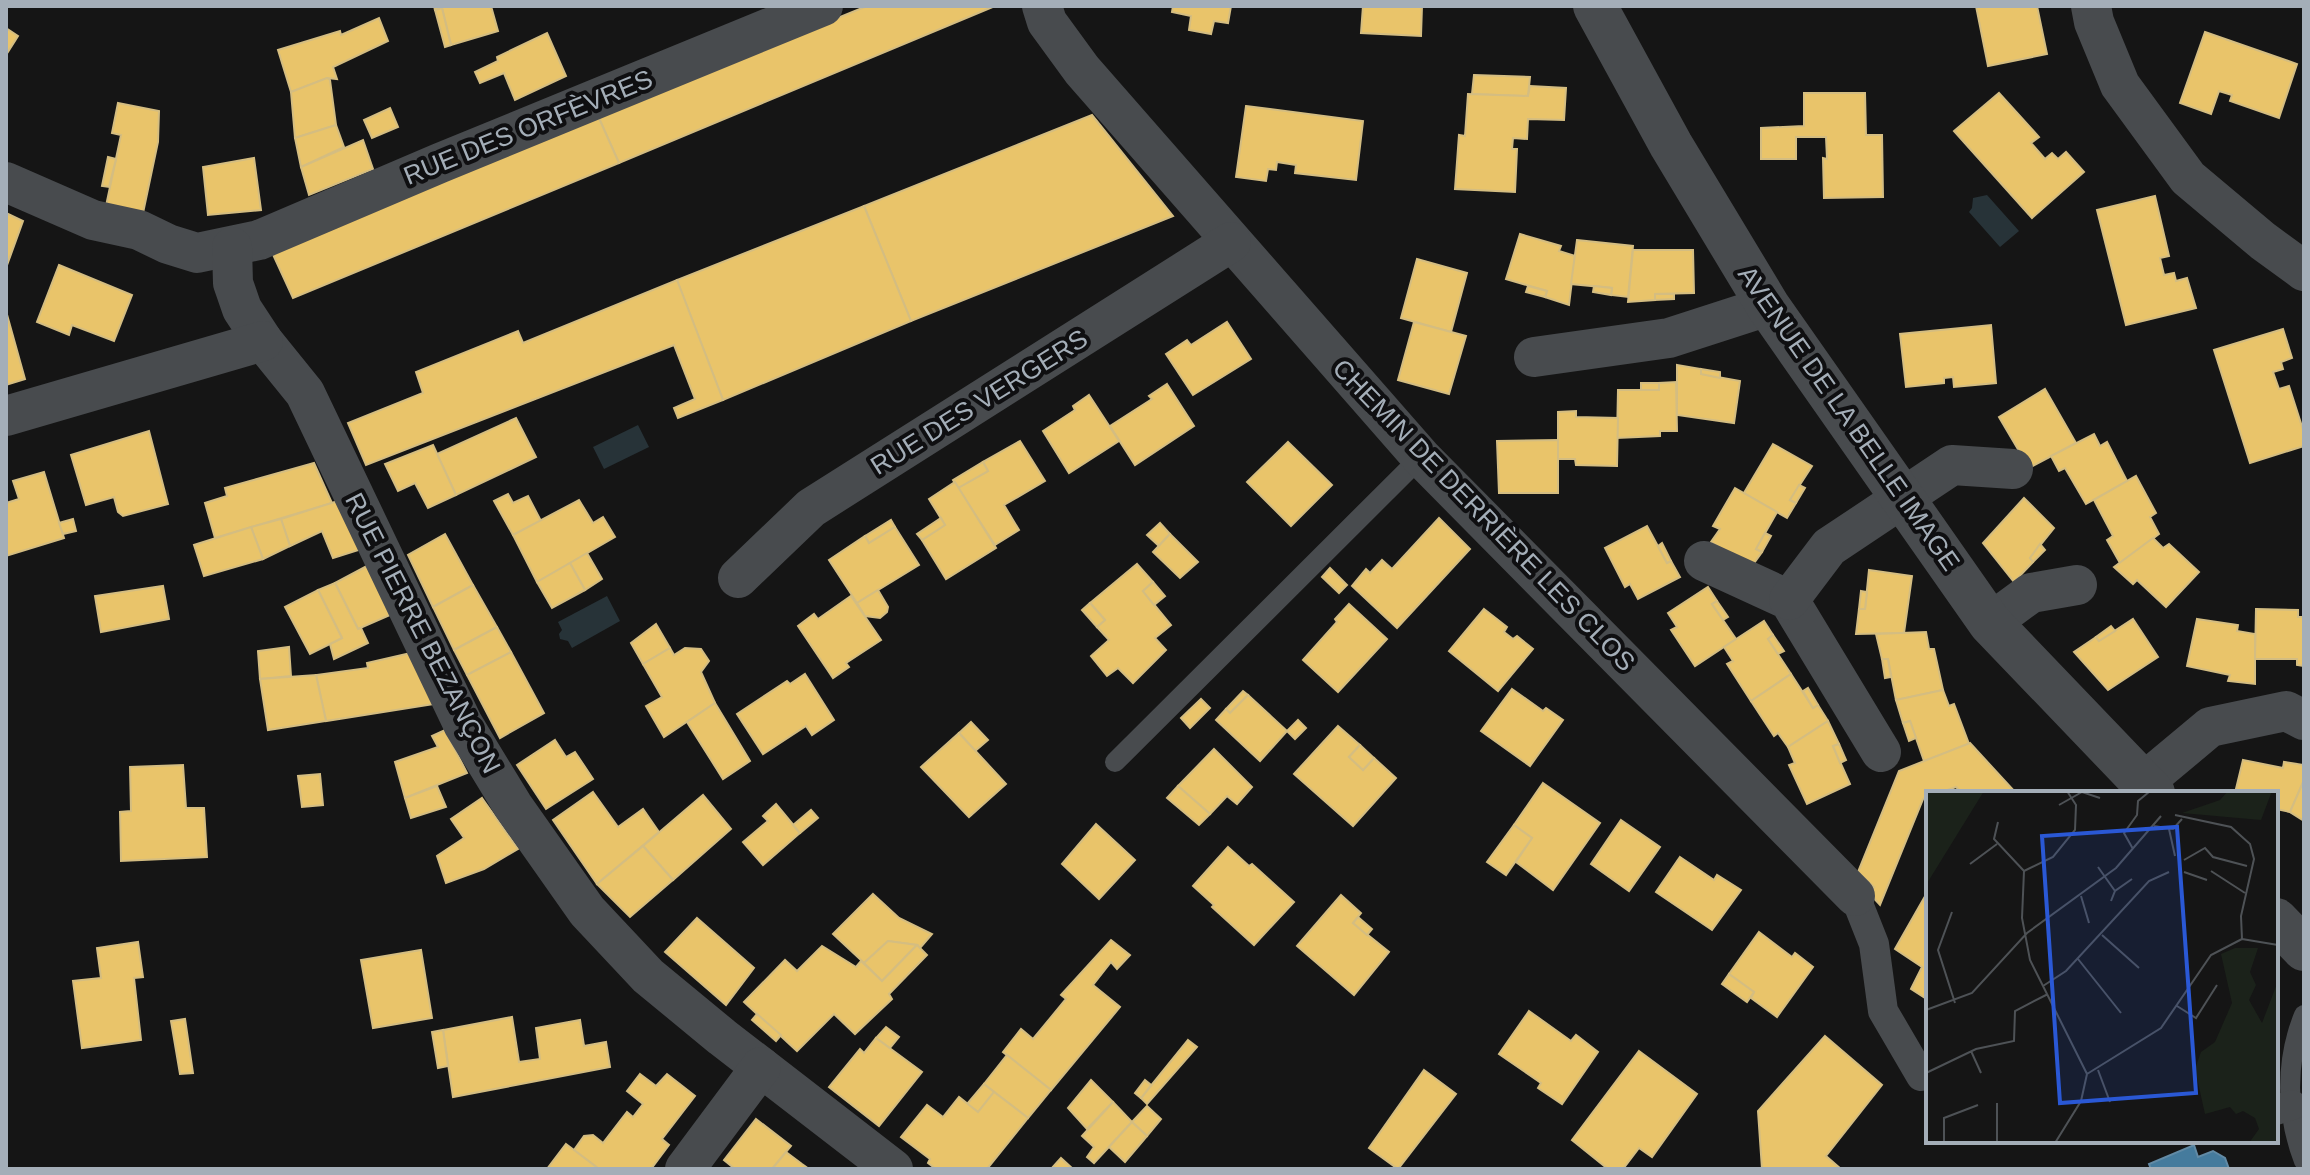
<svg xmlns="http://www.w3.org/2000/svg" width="2310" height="1175" font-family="Arial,sans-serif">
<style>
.water{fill:#273338}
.homes{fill:#e9c46a;stroke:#d4bd81;stroke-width:2}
.public{fill:#457b9d;stroke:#628aa5;stroke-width:2}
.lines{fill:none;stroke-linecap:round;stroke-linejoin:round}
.service{stroke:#484b4e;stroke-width:20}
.pedestrian{stroke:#484b4e;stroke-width:30}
.minor{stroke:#484b4e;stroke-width:40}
.tertiary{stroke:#484b4e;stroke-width:44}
.labels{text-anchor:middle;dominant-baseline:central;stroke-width:8;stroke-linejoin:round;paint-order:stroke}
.street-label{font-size:26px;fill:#a4aeb8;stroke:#0f0f11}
.inset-road{fill:none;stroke:#4e5256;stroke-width:2}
.view{fill:#2a58d5;fill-opacity:0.15;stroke:#2a58d5;stroke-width:4}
.inset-edge{fill:none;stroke:#a4aeb8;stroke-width:4}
</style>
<rect width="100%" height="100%" fill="#151515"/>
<g class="water">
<polygon points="1987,195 2019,231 2000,247 1969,212 1972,208 1973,198"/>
<polygon points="638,425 649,447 604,469 593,447"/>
<polygon points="607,596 620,621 572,648 568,641 560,639 559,634 562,630 558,622"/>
</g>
<g class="homes">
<polygon points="434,6 491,6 498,31 451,45 442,8 435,10"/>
<polygon points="867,6 995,6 619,163 598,116"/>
<polygon points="1173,6 1231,6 1228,23 1214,21 1211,34 1189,30 1191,16 1172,12"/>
<polygon points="1363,6 1422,6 1421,36 1361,33"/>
<polygon points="1976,6 2037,6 2047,54 1988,66"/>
<polygon points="442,8 451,45 445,47 435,10"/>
<polygon points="379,18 388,41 333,67 337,79 327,78 291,92 278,50 340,31 341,35"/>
<polygon points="6,28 18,36 6,55"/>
<polygon points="2205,32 2297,64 2279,118 2230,101 2232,95 2219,91 2211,114 2180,103"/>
<polygon points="547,33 566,76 515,100 504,73 480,83 475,72 498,61 497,57"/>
<polygon points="1474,75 1530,77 1528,96 1472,94"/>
<polygon points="327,78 330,80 336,125 295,138 291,92"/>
<polygon points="1530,86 1566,88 1564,120 1528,119 1527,139 1513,138 1512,149 1517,149 1515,192 1455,189 1459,135 1465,136 1468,94 1528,96"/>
<polygon points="1804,93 1865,93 1866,135 1882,135 1883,197 1824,198 1823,158 1827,159 1826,137 1796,137 1796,159 1761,159 1761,128 1804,126"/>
<polygon points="1999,93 2039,137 2031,143 2045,159 2052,153 2058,159 2066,152 2084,172 2032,218 1954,131"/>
<polygon points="118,103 159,111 158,142 143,213 106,206 121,135 112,133"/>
<polygon points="1246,106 1363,121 1356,180 1295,173 1296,165 1277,162 1276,170 1268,169 1266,181 1236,177"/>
<polygon points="390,108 398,127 372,138 364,120"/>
<polygon points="1092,115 1173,216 911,321 864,206"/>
<polygon points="598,116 619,163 293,298 270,248"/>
<polygon points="336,125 344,147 301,167 295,138"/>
<polygon points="363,140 373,169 309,195 301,167"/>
<polygon points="108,157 116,159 109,187 102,186"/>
<polygon points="254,158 261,210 208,215 203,167"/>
<polygon points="2155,196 2169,256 2160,258 2164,275 2174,273 2176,281 2187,278 2196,308 2126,325 2097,210"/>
<polygon points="864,206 911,321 723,400 677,280"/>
<polygon points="6,213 23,221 6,268"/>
<polygon points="1520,234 1561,246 1559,251 1575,256 1569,305 1545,297 1547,291 1506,279"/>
<polygon points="1577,240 1633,246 1628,297 1611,295 1612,288 1571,284"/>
<polygon points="1633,250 1693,250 1694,293 1655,294 1655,300 1628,302"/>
<polygon points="1417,259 1467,273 1451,332 1401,318"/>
<polygon points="59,265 132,295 114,341 72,325 69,335 37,322"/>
<polygon points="677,280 723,400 678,418 674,408 695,399 674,345 366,465 348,423 423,393 416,372 518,331 523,343"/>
<polygon points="1528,286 1547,291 1545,297 1526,292"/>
<polygon points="1594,286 1612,288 1611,295 1593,292"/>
<polygon points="1655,294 1674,294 1674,299 1655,300"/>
<polygon points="6,311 25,379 6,385"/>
<polygon points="1227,322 1251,359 1193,395 1166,354 1187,340 1191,345"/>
<polygon points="1414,322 1466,336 1449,394 1398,380"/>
<polygon points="1991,325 1996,383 1954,387 1953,377 1944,378 1944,383 1906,387 1900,334"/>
<polygon points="2283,329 2292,358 2281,362 2283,369 2273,372 2279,389 2289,386 2304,433 2304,446 2250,463 2214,350"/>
<polygon points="1677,365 1701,369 1701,374 1740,381 1734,423 1677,415"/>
<polygon points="1701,369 1720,372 1720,378 1701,374"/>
<polygon points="1676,382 1677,431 1660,431 1660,436 1617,438 1618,390 1659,390 1659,383"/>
<rect x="1641" y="383" width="18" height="7"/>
<polygon points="1167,384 1194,426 1135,465 1110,426 1152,399 1149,396"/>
<polygon points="2045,389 2076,443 2029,468 1999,417"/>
<polygon points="1089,395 1119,441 1069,473 1043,431 1075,410 1073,406"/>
<polygon points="1576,411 1576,417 1618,418 1617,466 1576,465 1575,459 1558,459 1558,412"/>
<polygon points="516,418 536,457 456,495 437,454"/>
<polygon points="149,431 168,504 123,516 118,512 114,497 86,505 71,455"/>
<polygon points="2094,434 2100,446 2107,442 2127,481 2086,504 2065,468 2059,471 2051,456"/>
<polygon points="1558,440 1558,493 1499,493 1497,441"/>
<polygon points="1020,441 1045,481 1004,505 1019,530 995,545 958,488 988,471 983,462"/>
<polygon points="1288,442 1332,485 1291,526 1247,482"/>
<polygon points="1773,444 1812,466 1790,500 1796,503 1787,518 1744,493"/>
<polygon points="433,445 456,495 428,508 415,483 398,491 385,464"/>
<polygon points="983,462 988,471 958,488 953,480"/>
<polygon points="314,463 332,503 215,538 205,503 227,496 225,488"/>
<polygon points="44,472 64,538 6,556 6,503 19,499 13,481"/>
<polygon points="2136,476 2156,513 2150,517 2159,534 2120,563 2107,540 2113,536 2094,500"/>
<polygon points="955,482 996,548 946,579 922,540 945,525 929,499"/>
<polygon points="1799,485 1805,488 1796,503 1790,500"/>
<polygon points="1735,488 1777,512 1756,549 1762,552 1752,566 1711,542 1720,529 1713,526"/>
<polygon points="508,494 513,503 528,496 541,521 513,535 494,501"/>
<polygon points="2024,498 2054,528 2030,558 2033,562 2014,582 1983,543"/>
<polygon points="341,500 365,548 333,558 322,531 290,546 281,519"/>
<polygon points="579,500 593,523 603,517 615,537 537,582 513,535"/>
<polygon points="941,518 945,525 922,540 917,534"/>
<polygon points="1439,518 1470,549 1397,628 1352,586 1366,569 1370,573 1382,560 1392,569"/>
<polygon points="73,519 76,531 63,534 59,523"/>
<polygon points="281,519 290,546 263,559 251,527"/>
<polygon points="891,520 895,527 869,543 865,536"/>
<polygon points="1160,523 1170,534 1159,546 1147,535"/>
<polygon points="1647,526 1667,563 1671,561 1680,577 1638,599 1630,584 1625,587 1605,548"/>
<polygon points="251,527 263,559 204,576 194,545"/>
<polygon points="895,527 919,565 857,603 829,560 865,536 869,543"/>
<polygon points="1765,533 1771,536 1762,552 1756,549"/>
<polygon points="445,534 473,585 433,607 408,555"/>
<polygon points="1170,534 1198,562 1180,578 1153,552"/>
<polygon points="2153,538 2163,548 2169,544 2199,572 2166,607 2137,580 2133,584 2114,567"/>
<polygon points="1662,543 1671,561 1667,563 1658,546"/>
<polygon points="2040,544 2045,550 2033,562 2030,558"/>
<polygon points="587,553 602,579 585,590 570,563"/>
<polygon points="570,563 585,590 552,608 537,582"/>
<polygon points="1137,564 1153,582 1143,591 1171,625 1155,638 1166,650 1133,683 1118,668 1107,676 1091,656 1109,640 1097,627 1105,620 1090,603"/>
<polygon points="367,566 390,615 358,629 335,583"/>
<polygon points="1330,568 1347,585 1339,593 1322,577"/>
<polygon points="1869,570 1912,576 1904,633 1856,634 1859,609 1865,609"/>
<polygon points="1153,582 1165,596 1154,605 1143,591"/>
<polygon points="335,583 358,629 361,628 368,643 334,659 330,644 342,638 318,590"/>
<polygon points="473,585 497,627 454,650 433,607"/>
<polygon points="163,586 169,619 101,632 95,596"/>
<polygon points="1708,587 1717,601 1712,604 1736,639 1695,666 1671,630 1677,627 1668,613"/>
<polygon points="318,590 342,638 310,654 285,607"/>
<polygon points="878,590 888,607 887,612 880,618 865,616 857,603"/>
<polygon points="1861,591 1867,592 1865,609 1859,609"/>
<polygon points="851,596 881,640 846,663 849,667 833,678 798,626 814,614 818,619"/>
<polygon points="1717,601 1728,617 1723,620 1712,604"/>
<polygon points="1090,603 1105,620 1097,627 1082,610"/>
<polygon points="1349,604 1387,639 1338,692 1303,660 1337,622 1335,619"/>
<polygon points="1484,609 1507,627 1504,632 1513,639 1517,636 1533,649 1498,691 1449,651"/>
<polygon points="2256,609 2298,610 2298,617 2304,617 2304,666 2297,665 2297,659 2255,659"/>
<polygon points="2133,619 2158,657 2108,690 2074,652 2096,637 2099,641"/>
<polygon points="2197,619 2238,625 2237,631 2255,634 2255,684 2228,681 2230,675 2187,666"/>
<polygon points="1764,621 1773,635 1768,639 1791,674 1751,701 1727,664 1733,661 1724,647"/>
<polygon points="656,624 670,648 643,664 631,643"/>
<polygon points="2111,626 2115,631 2099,641 2096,637"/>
<polygon points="497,627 511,652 467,675 454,650"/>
<polygon points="1926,632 1929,649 1934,649 1943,690 1896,700 1888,659 1882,659 1876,634"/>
<polygon points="1773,635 1784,651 1778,654 1768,639"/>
<polygon points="289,647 291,676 260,679 258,651"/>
<polygon points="670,648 674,655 685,648 701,649 709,661 701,672 715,703 664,737 646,706 662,697 643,664"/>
<polygon points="511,652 544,713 500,738 467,675"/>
<polygon points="411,653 434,704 326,721 316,675 368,668 367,663"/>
<polygon points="1882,659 1888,659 1891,677 1885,678"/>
<polygon points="805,674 834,720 812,735 806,726 763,754 737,714 787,681 790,684"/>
<polygon points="1791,674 1813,708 1818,705 1828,721 1788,747 1778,733 1774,736 1751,701"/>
<polygon points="316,675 326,721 268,730 260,679"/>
<polygon points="1808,688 1818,705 1813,708 1803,691"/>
<polygon points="1512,689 1543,711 1546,708 1563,720 1530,766 1481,731"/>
<polygon points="1943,690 1949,706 1954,704 1969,744 1924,761 1910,721 1903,723 1896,700"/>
<polygon points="1243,691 1248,695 1230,713 1226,709"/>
<polygon points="1248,695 1287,731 1260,761 1216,720 1226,709 1230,713"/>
<polygon points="1201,699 1210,708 1190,728 1181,718"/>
<polygon points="715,703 750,761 723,779 687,722"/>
<polygon points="1298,720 1306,728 1295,739 1287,731"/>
<polygon points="1828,721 1839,744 1833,746 1850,784 1807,804 1789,765 1795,763 1788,747"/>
<polygon points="1910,721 1916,738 1909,741 1903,723"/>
<polygon points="971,722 988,740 975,751 959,733"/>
<polygon points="1338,726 1360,745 1349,757 1363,770 1374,758 1396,778 1353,826 1294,774"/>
<polygon points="445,730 467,773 405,798 395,762 438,747 432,736"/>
<polygon points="959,733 1006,784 969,817 921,767"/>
<polygon points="555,740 566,757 575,752 593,779 546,809 517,765"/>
<polygon points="1970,743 2016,793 1962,793 1956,787 1939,793 1928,793 1928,797 1923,799 1880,905 1869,893 1874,887 1858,872 1899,771"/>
<polygon points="1839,744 1846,760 1840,763 1833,746"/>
<polygon points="1360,745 1374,758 1363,770 1349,757"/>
<polygon points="1214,749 1252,787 1237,804 1227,796 1210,814 1178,786"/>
<polygon points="2243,760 2283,768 2284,762 2304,765 2304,780 2290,812 2276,809 2276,793 2235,793"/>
<polygon points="183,765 186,808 204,808 207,857 121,861 120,812 131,811 130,767"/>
<polygon points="320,774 323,805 302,807 298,776"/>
<polygon points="2304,780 2304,821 2290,812"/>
<polygon points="1543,783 1600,823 1553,890 1516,862 1532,838 1514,825"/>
<polygon points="437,786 446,807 411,818 405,798"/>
<polygon points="1178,786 1210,814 1199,825 1167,798"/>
<polygon points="593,792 618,827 643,809 659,832 597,884 553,820"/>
<polygon points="703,795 731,829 673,880 643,846"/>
<polygon points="482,798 518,849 484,869 446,883 437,856 464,838 451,819"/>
<polygon points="776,804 800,833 763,865 743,842 768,821 763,816"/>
<polygon points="811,810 818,818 800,833 793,825"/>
<polygon points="1621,820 1660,847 1629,891 1591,864"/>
<polygon points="1096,824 1135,860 1099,899 1062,864"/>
<polygon points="1514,825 1532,838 1506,875 1487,862"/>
<polygon points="643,846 673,880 630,917 597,884"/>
<polygon points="1228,847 1249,866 1252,864 1294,902 1254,945 1212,907 1214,905 1193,886"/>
<polygon points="1680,857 1714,880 1717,875 1741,890 1712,930 1656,892"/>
<polygon points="1928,891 1928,1000 1911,989 1922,967 1895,949"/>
<polygon points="873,894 899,918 932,934 920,948 917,945 888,941 864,963 833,934"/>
<polygon points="1341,895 1361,913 1353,923 1389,952 1354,995 1297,946"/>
<polygon points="1358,917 1372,929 1367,935 1353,923"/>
<polygon points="697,918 754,968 726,1005 665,952"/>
<polygon points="1759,932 1792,957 1795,953 1813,967 1777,1017 1751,998 1754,992 1729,974"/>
<polygon points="1111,940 1130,955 1117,969 1111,962 1093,985 1120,1007 1051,1090 1003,1052 1021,1029 1033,1039 1066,999 1061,995"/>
<polygon points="888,941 917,945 882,981 864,963"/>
<polygon points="138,942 143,977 134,978 141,1040 82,1048 73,981 101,978 97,948"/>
<polygon points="917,945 927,955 889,994 892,999 855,1034 834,1014 797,1051 744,1002 785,960 797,971 822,946 856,967 861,961 882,981"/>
<polygon points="421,950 432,1018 373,1028 361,960"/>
<polygon points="1729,974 1754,992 1747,1002 1722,984"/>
<polygon points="1529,1011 1571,1041 1576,1035 1598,1052 1562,1104 1538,1088 1541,1083 1499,1054"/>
<polygon points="757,1014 781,1035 776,1041 752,1020"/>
<polygon points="512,1017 519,1062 540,1059 536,1028 580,1020 584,1046 606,1042 610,1067 453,1097 443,1030"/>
<polygon points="185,1019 193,1073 180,1074 171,1021"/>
<polygon points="886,1027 899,1037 890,1048 876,1038"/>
<polygon points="443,1030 448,1066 438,1068 432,1032"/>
<polygon points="1825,1036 1882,1085 1826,1156 1841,1169 1762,1169 1758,1111"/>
<polygon points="876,1038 922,1072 879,1126 829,1087 860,1049 864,1053"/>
<polygon points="1188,1040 1197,1047 1147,1104 1141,1098"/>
<polygon points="1639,1051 1697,1094 1652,1157 1639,1148 1623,1169 1608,1169 1572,1140"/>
<polygon points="1007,1055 1051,1090 1028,1118 984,1084"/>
<polygon points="1424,1070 1456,1094 1398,1169 1369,1148"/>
<polygon points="640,1074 656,1086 667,1074 695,1096 662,1139 669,1145 651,1169 599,1169 574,1150 584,1136 593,1135 603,1143 627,1112 633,1117 643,1104 627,1091"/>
<polygon points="1091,1080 1113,1102 1087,1129 1068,1108"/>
<polygon points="1145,1080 1151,1085 1141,1098 1135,1093"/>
<polygon points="984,1084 994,1092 978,1112 967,1104"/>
<polygon points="994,1092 1028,1118 987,1169 936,1169 928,1163 930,1159 901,1137 927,1105 943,1117 959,1097 978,1112"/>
<polygon points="1113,1102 1132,1122 1094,1163 1087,1157 1094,1147 1082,1136"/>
<polygon points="1147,1106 1161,1119 1147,1136 1132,1122"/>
<polygon points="756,1119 791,1146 772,1169 735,1169 724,1160"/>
<polygon points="1132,1122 1147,1136 1125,1162 1109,1147"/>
<polygon points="566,1144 574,1150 599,1169 547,1169"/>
<polygon points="786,1152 802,1164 809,1169 772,1169"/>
<polygon points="1061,1158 1073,1169 1051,1169"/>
</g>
<polygon class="public" points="2194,1145 2198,1157 2213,1151 2225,1158 2229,1169 2151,1169 2149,1164"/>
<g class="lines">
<g class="service">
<polyline points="1115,762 1421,457"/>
<path d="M2304,1015C2285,1061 2286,1115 2304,1161"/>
</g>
<g class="pedestrian">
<polyline points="1855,896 1874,944 1883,1011 1921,1076"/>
<polyline points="2276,1110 2292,1105"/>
</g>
<g class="minor">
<polyline points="1042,6 1047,22 1082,70 1421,457 1855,896"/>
<polyline points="2091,6 2094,22 2120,85 2188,178 2263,241 2304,271"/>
<polyline points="6,182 93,220 139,230 168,244 197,253 259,240 440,163 823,6"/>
<polyline points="232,247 233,283 242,309 263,341 305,393 463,724 513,806 587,911 648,976 722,1037 893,1169"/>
<polyline points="1534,357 1669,338 1768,306"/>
<polyline points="6,416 263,341"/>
<polyline points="1704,561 1789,600 1881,752"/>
<polyline points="738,578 811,508 1231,242"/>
<polyline points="1789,600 1829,547 1952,465 2013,469"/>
<polyline points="1990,623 2031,593 2077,585"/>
<polyline points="2143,783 2210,727 2286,711 2304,720"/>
<polyline points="685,1169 761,1067"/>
</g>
<g class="tertiary">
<polyline points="1595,6 1671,145 1768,306 1990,623 2153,793"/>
<polyline points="2276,920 2304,949"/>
</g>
</g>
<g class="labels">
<g class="street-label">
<text transform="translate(528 127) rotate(-22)">RUE DES ORFÈVRES</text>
<text transform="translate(979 402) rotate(-32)">RUE DES VERGERS</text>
<text transform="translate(1849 418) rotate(55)">AVENUE DE LA BELLE IMAGE</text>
<text transform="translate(1484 515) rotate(46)">CHEMIN DE DERRIÈRE LES CLOS</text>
<text transform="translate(423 633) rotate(63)">RUE PIERRE BEZANÇON</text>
</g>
</g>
<g transform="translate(1926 791)">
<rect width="352" height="352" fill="#151515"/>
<path d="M0,0H58L0,94ZM302,0H346L335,29L256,22L294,9ZM309,157H332L324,181L330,194L323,209L336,232L352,190V352H323L333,338L329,327L317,320L310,323L304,316L279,323L269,278L275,261L289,251L306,212L295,163Z" fill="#1b221a"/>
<path class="inset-road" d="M133,14L156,1L174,7M249,24L305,36L324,53L328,68L315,125L316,148M72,31L68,48L98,80M228,35L247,38L256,28M243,38L249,65M207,58L198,42L211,24L212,10L223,1M258,69L279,57L287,66L321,75M44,73L71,53M172,76L189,100M98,80L96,127L104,169L161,283M98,80L127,66L149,39L150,14L141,0M285,80L319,102M258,81L281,89M155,105L163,132M185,110L189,100L206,88M26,121L12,159L29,212M176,144L213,177M316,148L352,154M152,168L195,222M117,195L140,180L223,90L243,81M251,215L270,227L291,194M0,219L46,202L101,142L190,77L235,25M45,260L55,282M172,279L184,311M0,282L50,258L88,250L89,220L122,203M161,283L235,237L285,164L316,148M18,352V327L52,314M71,352V312M129,352L155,310L161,283"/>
<path class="view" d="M251,36L270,302L134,312L116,45Z"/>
<rect width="352" height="352" class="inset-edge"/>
</g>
<rect width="2310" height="1175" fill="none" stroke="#a4aeb8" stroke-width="16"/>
</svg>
